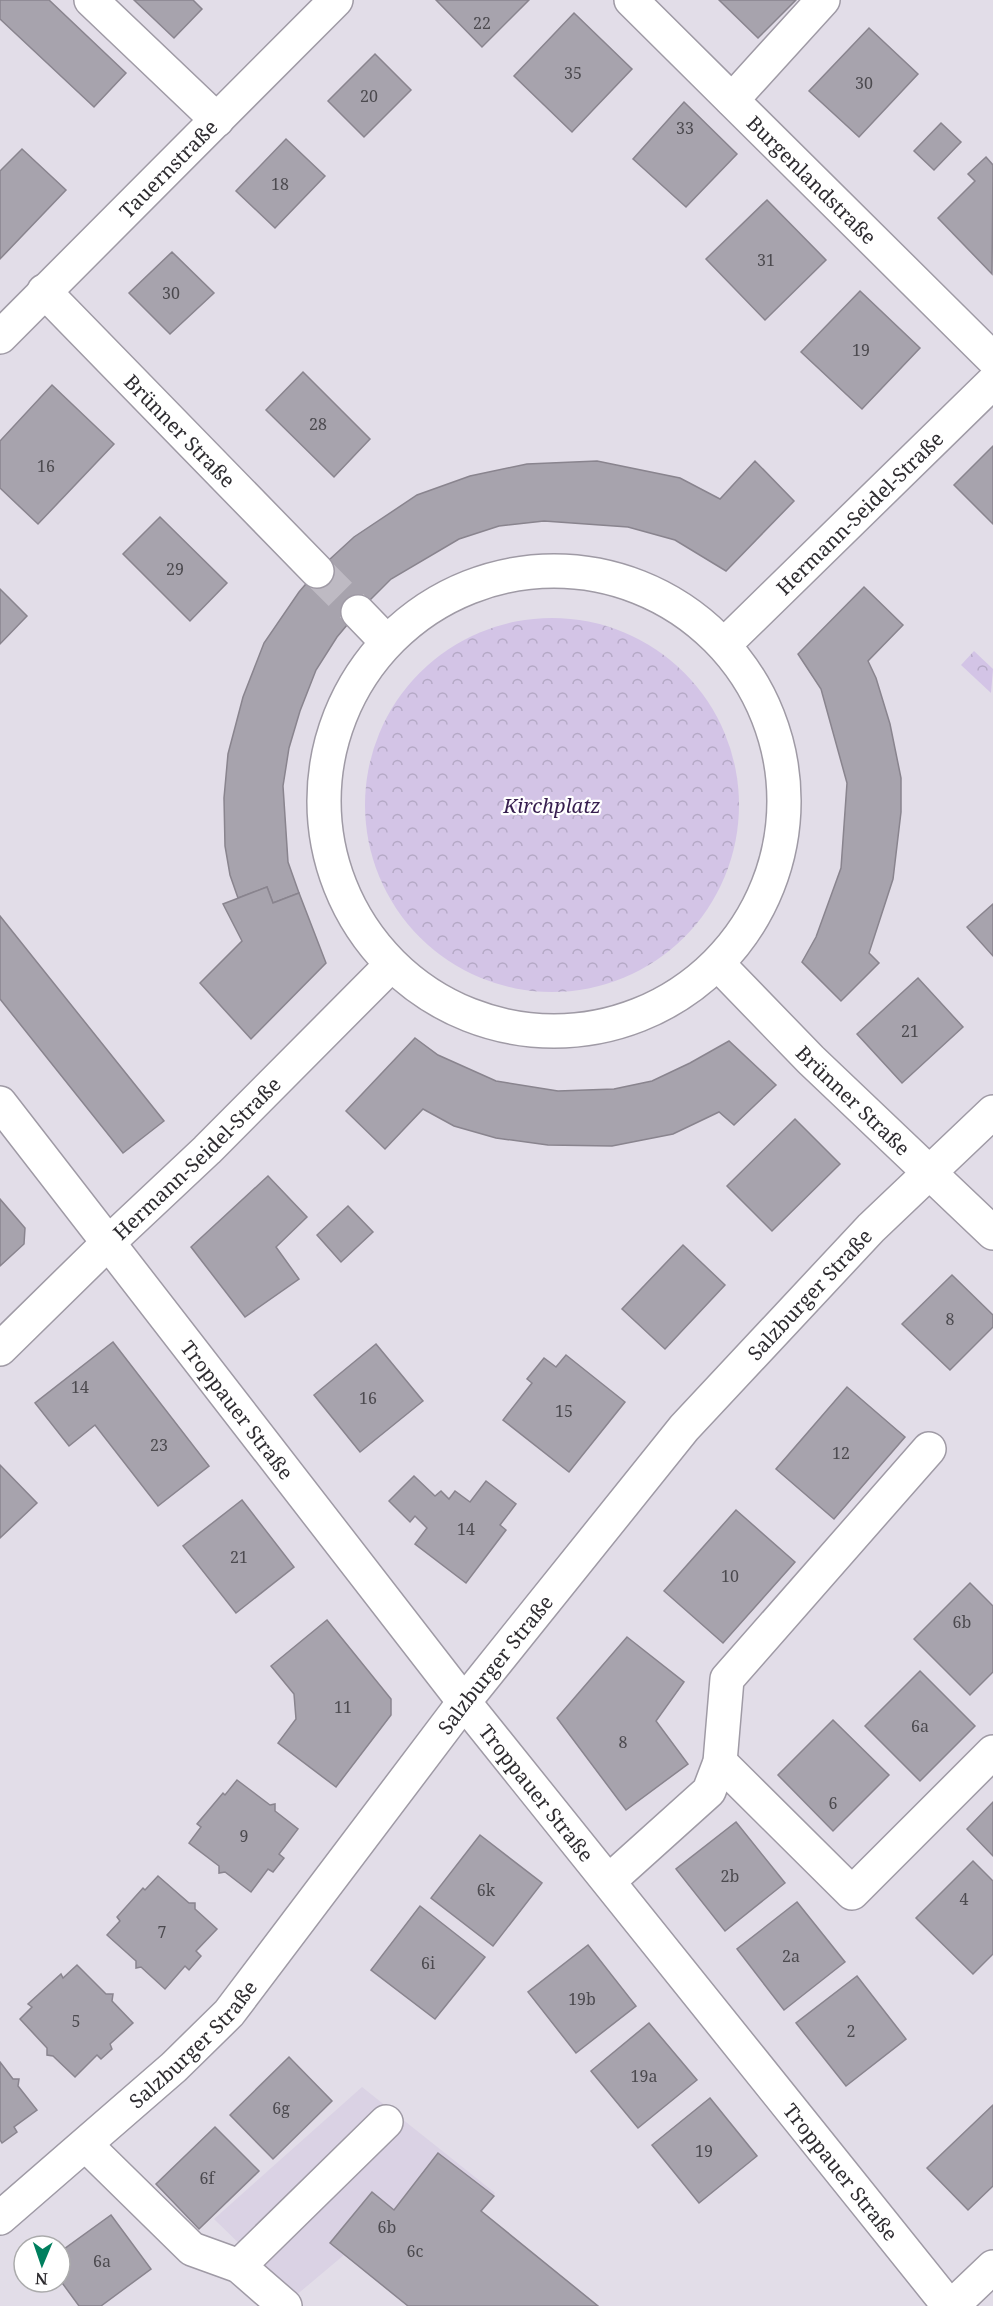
<svg xmlns="http://www.w3.org/2000/svg" width="993" height="2306" font-family="'Noto Serif',serif">
<style>
.built{fill:#dad2e4}
.park{fill:url(#park-crowns)}
.building{fill:#a7a3ad;stroke:#89848e;stroke-width:1.5}
.lines{fill:none;stroke-linecap:round;stroke-linejoin:round}
.minor-tunnel{stroke:#bebac3;stroke-width:33;stroke-dasharray:33 16;stroke-linecap:butt}
.minor-casing{stroke:#9f9aa5;stroke-width:36}
.minor{stroke:#fff;stroke-width:33}
.labels{text-anchor:middle;dominant-baseline:central;stroke-width:4.5;stroke-linejoin:round;paint-order:stroke}
.number-label{font-size:16px;fill:#4c4a4f}
.street-label{font-size:20px;fill:#2e2c30;stroke:#fff}
.park-label{font-size:20px;font-style:italic;fill:#371f4f;stroke:#fff}
</style>
<defs>
<pattern id="park-crowns" width="20" height="18" patternUnits="userSpaceOnUse" patternTransform="scale(1.5)"><rect width="20" height="18" fill="#d3c4e6"/><path d="M2 6a3 3 0 1 1 6 0M12 15a3 3 0 1 1 6 0" fill="none" stroke="#b5a9c6"/></pattern>
</defs>
<rect width="100%" height="100%" fill="#e2dde8"/>
<polygon class="built" points="362,2087 495,2193 482,2212 598,2306 408,2306 344,2255 294,2297 214,2219"/>
<g class="park">
<circle cx="552" cy="805" r="187"/>
<polygon points="974,651 993,669 991,693 961,665"/>
</g>
<g class="building">
<polygon points="0,0 49,0 126,73 94,107 0,19"/>
<polygon points="134,0 193,0 202,9 174,38"/>
<polygon points="436,0 529,0 482,47"/>
<polygon points="719,0 796,0 758,38"/>
<polygon points="574,13 632,69 572,132 514,76"/>
<polygon points="869,28 918,74 859,137 809,91"/>
<polygon points="375,54 411,90 364,137 328,101"/>
<polygon points="684,102 737,154 686,207 633,159"/>
<polygon points="941,123 961,142 934,170 914,151"/>
<polygon points="286,139 325,176 275,228 236,191"/>
<polygon points="22,149 66,190 0,259 0,171"/>
<polygon points="986,157 993,165 992,274 938,218 975,181 968,174"/>
<polygon points="767,200 826,260 765,320 706,259"/>
<polygon points="172,252 214,293 170,334 129,293"/>
<polygon points="860,291 920,348 862,409 801,352"/>
<polygon points="303,372 370,439 334,477 266,410"/>
<polygon points="52,385 114,444 38,524 0,488 0,441"/>
<polygon points="993,446 993,524 954,485"/>
<polygon points="597,461 680,478 720,499 755,461 794,501 726,571 675,540 628,527 544,521 499,526 459,539 391,579 358,612 337,637 316,670 300,711 289,748 283,786 288,862 299,893 273,903 267,887 238,898 230,875 225,846 224,798 228,754 243,697 264,643 299,592 317,571 354,537 417,495 470,476 527,464"/>
<polygon points="160,517 227,583 190,621 123,554"/>
<polygon points="864,587 903,625 868,661 876,678 890,724 901,778 901,812 893,879 869,953 879,963 841,1001 802,962 816,937 841,868 847,783 821,689 798,654"/>
<polygon points="0,589 27,616 0,644"/>
<polygon points="267,887 273,903 299,893 326,963 251,1039 200,983 242,941 223,904"/>
<polygon points="993,904 993,956 967,927"/>
<polygon points="0,916 164,1121 123,1153 0,999"/>
<polygon points="918,978 963,1027 902,1083 857,1034"/>
<polygon points="415,1038 438,1055 496,1081 558,1091 614,1089 652,1081 690,1063 729,1041 776,1085 734,1125 719,1112 673,1134 612,1146 548,1145 496,1138 454,1126 423,1109 385,1149 346,1111"/>
<polygon points="795,1119 840,1164 772,1231 727,1186"/>
<polygon points="268,1176 307,1217 276,1247 299,1279 245,1317 191,1247"/>
<polygon points="0,1199 25,1228 24,1244 0,1266"/>
<polygon points="348,1206 373,1232 341,1262 317,1235"/>
<polygon points="683,1245 725,1285 665,1349 622,1309"/>
<polygon points="952,1275 993,1315 993,1327 950,1370 902,1324"/>
<polygon points="113,1342 209,1466 158,1506 95,1425 69,1446 35,1403"/>
<polygon points="376,1344 423,1401 360,1452 314,1395"/>
<polygon points="566,1355 625,1402 569,1472 503,1420 532,1383 527,1379 544,1358 556,1367"/>
<polygon points="847,1387 905,1437 834,1519 776,1469"/>
<polygon points="0,1465 37,1503 0,1538"/>
<polygon points="414,1476 435,1496 441,1491 449,1499 455,1491 470,1502 486,1481 516,1504 500,1525 506,1530 466,1583 415,1544 427,1528 415,1516 410,1522 389,1501"/>
<polygon points="242,1500 294,1567 236,1613 183,1546"/>
<polygon points="736,1510 795,1562 723,1643 664,1591"/>
<polygon points="970,1583 993,1606 993,1672 970,1695 914,1639"/>
<polygon points="327,1620 391,1699 391,1715 336,1787 278,1743 296,1719 294,1694 271,1666"/>
<polygon points="627,1637 684,1682 656,1721 688,1764 626,1810 557,1718"/>
<polygon points="920,1671 975,1726 920,1781 865,1726"/>
<polygon points="833,1720 889,1775 833,1831 778,1775"/>
<polygon points="237,1780 270,1805 275,1804 275,1811 298,1829 279,1854 284,1858 273,1872 268,1869 251,1892 225,1872 219,1873 219,1866 189,1843 201,1827 197,1824 223,1793 225,1795"/>
<polygon points="993,1802 993,1856 967,1829"/>
<polygon points="736,1822 785,1883 725,1931 676,1869"/>
<polygon points="480,1835 542,1883 493,1946 431,1898"/>
<polygon points="973,1861 993,1881 993,1954 973,1974 916,1918"/>
<polygon points="158,1876 189,1903 195,1903 195,1909 217,1929 196,1951 201,1956 189,1970 185,1966 165,1989 141,1967 136,1968 136,1961 107,1935 120,1921 117,1917 143,1888 145,1890"/>
<polygon points="797,1902 845,1962 784,2010 737,1949"/>
<polygon points="420,1906 485,1957 435,2019 371,1970"/>
<polygon points="588,1945 636,2006 576,2053 528,1992"/>
<polygon points="77,1965 106,1994 113,1994 112,2001 133,2023 110,2044 112,2049 101,2059 97,2055 75,2077 53,2056 47,2055 47,2048 20,2019 32,2007 28,2004 61,1974 63,1978"/>
<polygon points="857,1976 906,2039 846,2086 796,2023"/>
<polygon points="649,2023 697,2080 638,2128 591,2071"/>
<polygon points="289,2057 332,2101 273,2159 230,2115"/>
<polygon points="0,2062 13,2079 19,2079 18,2086 37,2110 14,2127 17,2132 2,2143 0,2140"/>
<polygon points="710,2098 757,2156 699,2203 652,2145"/>
<polygon points="993,2105 993,2186 968,2210 927,2168"/>
<polygon points="215,2127 259,2171 199,2229 156,2184"/>
<polygon points="438,2153 494,2196 481,2211 598,2306 408,2306 330,2243 372,2192 394,2210"/>
<polygon points="111,2215 151,2269 101,2306 79,2306 60,2280 60,2252"/>
</g>
<g class="lines">
<polyline class="minor-tunnel" points="317,571 358,612"/>
<g class="minor-casing">
<g id="minor">
<polyline points="91,0 217,120"/>
<path id="s1" d="M631,0L993,359"/>
<polyline points="732,100 823,0"/>
<path id="s2" d="M44,291L317,571"/>
<path id="s3" d="M0,337L336,0"/>
<circle cx="554" cy="801" r="230"/>
<polyline points="358,612 386,641"/>
<path id="s4" d="M725,644L993,382"/>
<path id="s5" d="M718,964L811,1060L993,1233"/>
<path id="s6" d="M0,1103L464,1702L949,2306"/>
<path id="s7" d="M0,1349L108,1243L207,1150L391,965"/>
<polyline points="720,1762 852,1893 993,1752"/>
<polyline points="609,1881 709,1791 720,1762 727,1679 929,1449"/>
<polyline points="86,2145 192,2249 239,2266 285,2306"/>
<path id="s8" d="M0,2218L174,2067L229,2013L464,1702L684,1428L871,1228L993,1112"/>
<polyline points="239,2266 386,2122"/>
<polyline points="952,2306 993,2267"/>
</g>
</g>
<use href="#minor" class="minor"/>
</g>
<g class="labels">
<g class="number-label">
<text x="482" y="23">22</text>
<text x="573" y="73">35</text>
<text x="864" y="83">30</text>
<text x="369" y="96">20</text>
<text x="685" y="128">33</text>
<text x="280" y="184">18</text>
<text x="766" y="260">31</text>
<text x="171" y="293">30</text>
<text x="861" y="350">19</text>
<text x="318" y="424">28</text>
<text x="46" y="466">16</text>
<text x="175" y="569">29</text>
<text x="910" y="1031">21</text>
<text x="950" y="1319">8</text>
<text x="80" y="1387">14</text>
<text x="368" y="1398">16</text>
<text x="564" y="1411">15</text>
<text x="159" y="1445">23</text>
<text x="841" y="1453">12</text>
<text x="466" y="1529">14</text>
<text x="239" y="1557">21</text>
<text x="730" y="1576">10</text>
<text x="962" y="1622">6b</text>
<text x="343" y="1707">11</text>
<text x="920" y="1726">6a</text>
<text x="623" y="1742">8</text>
<text x="833" y="1803">6</text>
<text x="244" y="1836">9</text>
<text x="730" y="1876">2b</text>
<text x="486" y="1890">6k</text>
<text x="964" y="1899">4</text>
<text x="162" y="1932">7</text>
<text x="791" y="1956">2a</text>
<text x="428" y="1963">6i</text>
<text x="582" y="1999">19b</text>
<text x="76" y="2021">5</text>
<text x="851" y="2031">2</text>
<text x="644" y="2076">19a</text>
<text x="281" y="2108">6g</text>
<text x="704" y="2151">19</text>
<text x="207" y="2178">6f</text>
<text x="387" y="2227">6b</text>
<text x="415" y="2251">6c</text>
<text x="102" y="2261">6a</text>
</g>
<g class="street-label">
<text stroke="none"><textPath href="#s3" startOffset="238">Tauernstraße</textPath></text>
<text stroke="none"><textPath href="#s1" startOffset="255">Burgenlandstraße</textPath></text>
<text stroke="none"><textPath href="#s2" startOffset="195">Brünner Straße</textPath></text>
<text stroke="none"><textPath href="#s4" startOffset="188">Hermann-Seidel-Straße</textPath></text>
<text stroke="none"><textPath href="#s5" startOffset="192">Brünner Straße</textPath></text>
<text stroke="none"><textPath href="#s7" startOffset="274">Hermann-Seidel-Straße</textPath></text>
<text stroke="none"><textPath href="#s8" startOffset="1232">Salzburger Straße</textPath></text>
<text stroke="none"><textPath href="#s6" startOffset="388">Troppauer Straße</textPath></text>
<text stroke="none"><textPath href="#s8" startOffset="746">Salzburger Straße</textPath></text>
<text stroke="none"><textPath href="#s6" startOffset="874">Troppauer Straße</textPath></text>
<text stroke="none"><textPath href="#s8" startOffset="260">Salzburger Straße</textPath></text>
<text stroke="none"><textPath href="#s6" startOffset="1360">Troppauer Straße</textPath></text>
</g>
<g class="park-label">
<text x="552" y="805">Kirchplatz</text>
</g>
</g>
<g transform="translate(42 2264) rotate(182)"><circle r="28" fill="#ffffff" stroke="#ababac" stroke-width="1.5"/>
<path d="M0-4.5L10 22L0 15L-10 22Z" fill="#007f5e"/>
<text y="-9" font-size="16" font-weight="bold" text-anchor="middle" fill="#2e2c30">N</text>
</g>
</svg>
